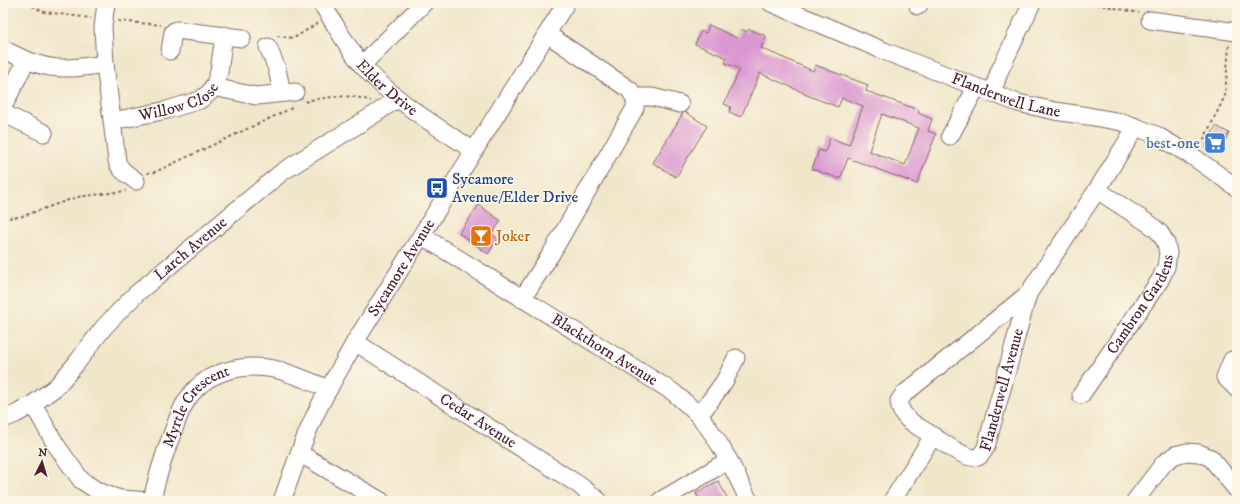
<svg xmlns="http://www.w3.org/2000/svg" width="1240" height="504" font-family="'IM FELL DW Pica',serif">
<style>
.building{fill:#da98d2;fill-rule:evenodd}
.lines{fill:none;stroke-linecap:round;stroke-linejoin:round}
.minor-casing{stroke:#846563;stroke-width:19}
.path{stroke:#846563;stroke-width:2;stroke-dasharray:3 3;stroke-linecap:butt}
.minor{stroke:#fff;stroke-width:17}
.labels{text-anchor:middle;dominant-baseline:central;stroke-width:3.5;stroke-linejoin:round;paint-order:stroke}
.street-label{font-size:16px;fill:#4a1f2b;stroke:#fcf5e5}
.shop-label{font-size:16px;fill:#366cbe;stroke:#fcf5e5;text-anchor:end}
.transit-label{font-size:16px;fill:#164399;stroke:#fcf5e5;text-anchor:start}
.food-label{font-size:16px;fill:#c56008;stroke:#fcf5e5;text-anchor:start}
</style>
<rect width="100%" height="100%" fill="#fcf5e5"/>
<filter id="ink" filterUnits="userSpaceOnUse"><feTurbulence type="fractalNoise" baseFrequency=".025" numOctaves="2"/><feDisplacementMap in="SourceGraphic" scale="8" xChannelSelector="R" yChannelSelector="G"/><feConvolveMatrix kernelMatrix="1 2 1 2 8 2 1 2 1" color-interpolation-filters="sRGB"/></filter>
<filter id="wash" filterUnits="userSpaceOnUse"><feTurbulence type="fractalNoise" baseFrequency=".012" numOctaves="4" result="noise"/><feDisplacementMap in="SourceGraphic" scale="16" xChannelSelector="R" yChannelSelector="G"/><feGaussianBlur stdDeviation="0.9" result="paint"/><feColorMatrix in="noise" values="0 0 0 0 0 0 0 0 0 0 0 0 0 0 0 0 0 1.4 0 .05"/><feComposite in="paint" operator="in"/></filter>
<g filter="url(#wash)">
<rect width="100%" height="100%" fill="#f0e7cb"/>
<g id="blocks">
<g class="building">
<path d="M709,25L737,38L741,29L747,32L749,29L766,36L761,48L813,71L815,65L868,85L866,91L919,110L918,113L932,119L928,131L936,134L917,184L848,158L840,179L812,169L819,150L825,152L830,138L849,145L863,106L842,98L838,107L804,94V93L760,73L741,117L729,112L731,107L724,104L740,69L725,63L727,58L695,44L701,31L706,33ZM882,114L919,128L905,165L869,151Z"/>
<polygon points="685,112 707,126 676,177 653,163 683,113"/>
<polygon points="1216,126 1229,133 1219,152 1206,145"/>
<polygon points="479,205 501,221 492,234 498,239 488,254 459,233"/>
<polygon points="718,481 729,501 700,501 696,493"/>
</g>
</g>
</g>
<g filter="url(#ink)">
<use href="#blocks" fill-opacity="0" stroke="#846563" stroke-width="1"/>
<g class="lines">
<g class="minor-casing">
<g id="minor">
<path d="M106,3L103,27L105,64L117,161C119,170 129,175 136,181"/>
<path id="s1" d="M321,3C335,23 346,46 362,65C394,101 435,125 474,151"/>
<path id="s2" d="M771,3L884,51L1018,103L1055,111L1088,116L1122,122L1136,127L1156,135L1195,158L1237,188"/>
<polyline points="918,6 920,3"/>
<polyline points="1150,20 1237,32"/>
<polyline points="268,47 277,69 282,93"/>
<path d="M3,49C45,71 59,71 105,64"/>
<polyline points="170,51 173,32 176,30 242,38"/>
<polyline points="362,65 424,3"/>
<polyline points="213,87 256,96 295,92"/>
<polyline points="992,94 999,72 1032,3"/>
<polyline points="635,97 652,97 680,104"/>
<polyline points="3,107 26,61"/>
<polyline points="3,113 44,133"/>
<path id="s3" d="M113,121L167,110L200,100L209,93L215,84L219,72L224,35"/>
<polyline points="950,136 976,88"/>
<path id="s4" d="M422,236L673,392C682,400 692,408 700,417C721,442 735,472 749,501"/>
<path d="M522,299L551,254L635,108C636,100 634,97 630,90L547,34"/>
<path id="s5" d="M355,342L579,485L599,501"/>
<polyline points="1232,360 1225,377 1237,389"/>
<path id="s6" d="M1081,395L1160,280L1166,267L1168,253L1166,243L1160,233L1151,225L1097,190"/>
<polyline points="33,404 56,445 81,480 96,490 108,495 121,499 151,501"/>
<polyline points="699,416 724,382 736,358"/>
<path id="s7" d="M3,419L16,414L33,404L56,387L75,365L104,327L136,294L282,172L375,114L397,99"/>
<path id="s8" d="M933,436C943,442 967,461 978,457C982,455 984,451 986,447L1028,294"/>
<polyline points="299,453 381,501"/>
<path id="s9" d="M152,501C156,480 162,462 169,442C175,428 178,413 187,400C205,371 242,363 274,369C292,373 311,382 329,389"/>
<path id="s10" d="M282,501C292,472 302,443 315,415C327,390 342,366 355,342L566,3"/>
<polyline points="660,501 729,460"/>
<path d="M892,501L933,436C919,426 900,420 899,401L904,394L1028,294L1097,190L1136,127"/>
<polyline points="1135,501 1164,463 1175,455 1187,452 1199,453 1211,458 1237,490"/>
</g>
</g>
<g class="path">
<polyline points="27,3 44,12 91,18"/>
<polyline points="1091,3 1139,13"/>
<polyline points="118,21 161,25"/>
<polyline points="277,36 294,38 318,23"/>
<path d="M305,102L310,100C334,97 348,93 371,101"/>
<polyline points="1201,145 1225,96 1229,45"/>
<polyline points="147,173 155,172 294,107"/>
<polyline points="3,218 20,217 77,197 126,191"/>
</g>
<use href="#minor" class="minor"/>
</g>
</g>
<defs>
<g id="supermarket-square" transform="scale(1.15)"><rect x="-9" y="-9" width="18" height="18" rx="4" fill="#3f7fe0" stroke="#fcf5e5"/><path d="M-6-5.5h2.5l.6 2H6L4.5 2H-2.5L-4.4-4H-6ZM-1.5 3.2a1.3 1.3 0 1 0 .1 0ZM3 3.2a1.3 1.3 0 1 0 .1 0Z" fill="#fff"/></g>
<g id="bus-square" transform="scale(1.15)"><rect x="-9" y="-9" width="18" height="18" rx="4" fill="#1a4fb4" stroke="#fcf5e5"/><path d="M-5-6H5V4H4V6H2V4H-2V6H-4V4H-5ZM-3.5-4V0h7V-4ZM-3.5 1.2v1.5H-2V1.2ZM2 1.2v1.5H3.5V1.2Z" fill="#fff"/></g>
<g id="bar-square" transform="scale(1.15)"><rect x="-9" y="-9" width="18" height="18" rx="4" fill="#e8710a" stroke="#fcf5e5"/><path d="M-6-5H6L.8 .8V4.5H3.5V6h-7V4.5H-.8V.8Z" fill="#fff"/></g>
</defs>
<g fill-rule="evenodd">
<use href="#supermarket-square" x="1215" y="143"/>
<use href="#bus-square" x="437" y="188"/>
<use href="#bar-square" x="481" y="236"/>
</g>
<g class="labels">
<g class="street-label">
<text stroke="none"><textPath href="#s1" startOffset="108">Elder Drive</textPath></text>
<text stroke="none"><textPath href="#s2" startOffset="253">Flanderwell Lane</textPath></text>
<text stroke="none"><textPath href="#s3" startOffset="69">Willow Close</textPath></text>
<text stroke="none"><textPath href="#s7" startOffset="256">Larch Avenue</textPath></text>
<text stroke="none"><textPath href="#s10" startOffset="263">Sycamore Avenue</textPath></text>
<text stroke="none"><textPath href="#s6" startOffset="109">Cambron Gardens</textPath></text>
<text stroke="none"><textPath href="#s4" startOffset="215">Blackthorn Avenue</textPath></text>
<text stroke="none"><textPath href="#s8" startOffset="123">Flanderwell Avenue</textPath></text>
<text stroke="none"><textPath href="#s9" startOffset="108">Myrtle Crescent</textPath></text>
<text stroke="none"><textPath href="#s5" startOffset="146">Cedar Avenue</textPath></text>
</g>
<g class="shop-label">
<text x="1200" y="143">best-one</text>
</g>
<g class="transit-label">
<text x="452" y="179">Sycamore<tspan x="452" dy="18">Avenue/Elder Drive</tspan></text>
</g>
<g class="food-label">
<text x="496" y="236">Joker</text>
</g>
</g>
<rect width="1240" height="504" fill="none" stroke="#fcf5e5" stroke-width="16"/>
<g transform="translate(42 462) rotate(5)" stroke="#fcf5e5" stroke-width="3" paint-order="stroke">
<path d="M0-3L7 15L0 10L-7 15Z" fill="#4a1f2b"/>
<text y="-6" font-size="11" font-weight="bold" text-anchor="middle" fill="#4a1f2b">N</text>
</g>
</svg>
